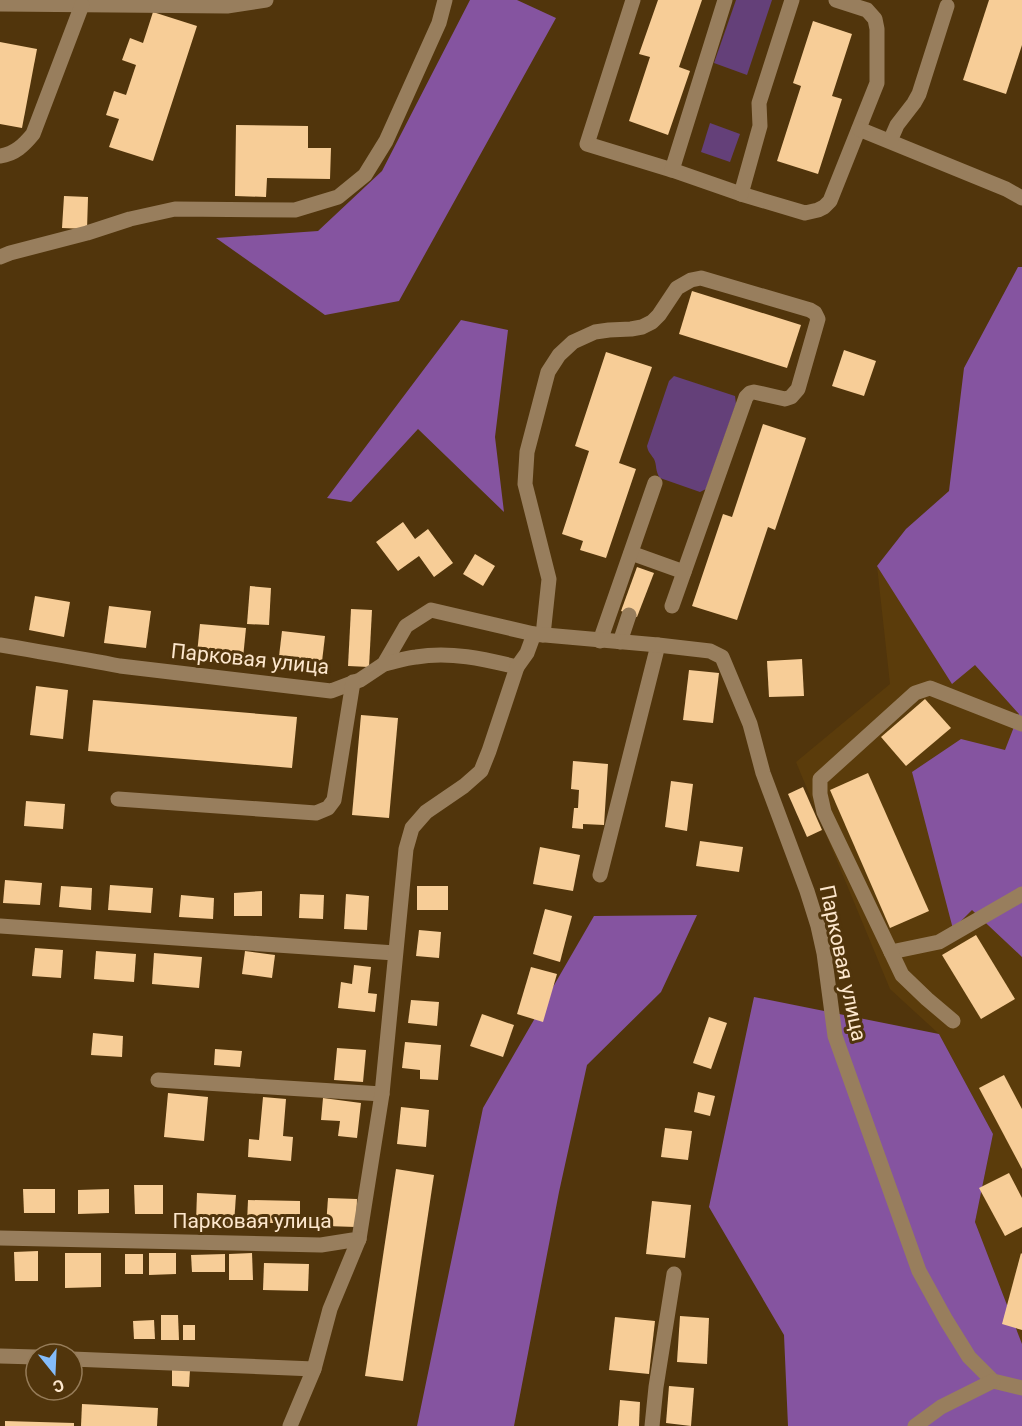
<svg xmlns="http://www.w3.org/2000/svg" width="1022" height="1426" font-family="Roboto,sans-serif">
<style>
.built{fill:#5b3c0b}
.green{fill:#644079}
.forest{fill:#8554a0}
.building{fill:#f7cd97}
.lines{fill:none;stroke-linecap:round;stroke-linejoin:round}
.minor{stroke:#987e5d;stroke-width:15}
.labels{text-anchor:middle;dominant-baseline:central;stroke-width:6;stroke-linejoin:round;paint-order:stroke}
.street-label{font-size:21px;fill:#fde7cd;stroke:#51350c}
</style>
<rect width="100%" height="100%" fill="#51350c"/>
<polygon class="built" points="1022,526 1022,1344 975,1222 993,1134 939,1034 890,989 796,762 890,684 877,566"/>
<g class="green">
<polygon points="736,0 772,0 747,75 714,63"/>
<polygon points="710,123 740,134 730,162 701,152"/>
<path d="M674,376L735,396L736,404L706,489L700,492L660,478C655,471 657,465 654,459C650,453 648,452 647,446L669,381Z"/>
</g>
<g class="forest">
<polygon points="470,0 517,0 556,18 399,301 325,315 216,238 318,231 382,171"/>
<polygon points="1018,267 1022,267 1022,957 972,910 953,929 912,772 961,739 1005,750 1019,714 975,665 952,684 877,566 906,529 949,491 964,368"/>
<polygon points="461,320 508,330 495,437 504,512 418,429 351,502 327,498"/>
<polygon points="697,915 661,992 587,1065 559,1192 514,1426 417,1426 483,1108 594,916"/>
<polygon points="754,997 939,1034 993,1134 975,1222 1022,1344 1022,1426 788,1426 784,1335 709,1207"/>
</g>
<g class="building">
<polygon points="658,0 702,0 679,67 690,71 668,135 629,121 650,57 639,54"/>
<polygon points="989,0 1022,0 1022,45 1006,94 963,80"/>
<polygon points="153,12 197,26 153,161 109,147 119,119 106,115 114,91 126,95 136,65 122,60 130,38 143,43"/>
<polygon points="813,21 852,34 832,96 842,99 818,174 777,161 801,86 793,83"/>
<polygon points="0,42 37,49 22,128 0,124"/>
<polygon points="236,125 308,126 308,148 331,148 330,179 267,178 266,197 235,196"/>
<polygon points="64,196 88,197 87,229 62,228"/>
<polygon points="692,291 801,325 787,368 679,334"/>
<polygon points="844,350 876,361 864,396 832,386"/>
<polygon points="606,352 652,367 619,463 636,469 606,558 580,550 583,541 562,534 589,451 575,446"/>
<polygon points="763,424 806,438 775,530 768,527 737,620 692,606 723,514 732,517"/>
<polygon points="403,522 415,539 428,529 453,563 434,577 419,556 398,571 376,542"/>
<polygon points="475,554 495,566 483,586 463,574"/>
<polygon points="637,567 654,573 637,617 621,611"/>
<polygon points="250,586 271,588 269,625 247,624"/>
<polygon points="35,596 70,602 64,637 29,630"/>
<polygon points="109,606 151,611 146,648 104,643"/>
<polygon points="351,609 372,610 369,667 348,666"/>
<polygon points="200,624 246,628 243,658 197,654"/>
<polygon points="282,631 325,636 321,670 278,665"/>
<polygon points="802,659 804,696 769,697 767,661"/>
<polygon points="689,670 719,673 713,723 683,720"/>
<polygon points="36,686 68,690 63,739 30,735"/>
<polygon points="925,699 951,728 906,766 881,737"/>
<polygon points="93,700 297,717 292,768 88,751"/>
<polygon points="361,715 398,718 389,818 352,815"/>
<polygon points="573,761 608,764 604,825 583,824 583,829 572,828 574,808 578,808 579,790 571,789"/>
<polygon points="868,773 929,911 890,928 830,790"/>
<polygon points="671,781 693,784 687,831 665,827"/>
<polygon points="803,787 822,830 807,837 788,794"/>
<polygon points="26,801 65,804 63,829 24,826"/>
<polygon points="700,841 743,847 739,872 696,866"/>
<polygon points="540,847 580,855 573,891 533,884"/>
<polygon points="5,880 42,883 40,905 3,903"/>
<polygon points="110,885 153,888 151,913 108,910"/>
<polygon points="61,886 92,888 91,910 59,907"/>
<rect x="417" y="886" width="31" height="24"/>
<polygon points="262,891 262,916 234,916 234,893"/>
<polygon points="300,894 324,895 323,919 299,918"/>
<polygon points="346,894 369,896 367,930 344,929"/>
<polygon points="181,895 214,898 213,919 179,917"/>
<polygon points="545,909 572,916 560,962 533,954"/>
<polygon points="419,930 441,932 439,958 416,956"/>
<polygon points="976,935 1015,999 981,1019 942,955"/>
<polygon points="35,948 63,950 61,978 32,976"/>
<polygon points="96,951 136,954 134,982 94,979"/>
<polygon points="245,951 275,955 272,978 242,974"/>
<polygon points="154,953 202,957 199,988 152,984"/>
<polygon points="354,965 371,967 368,993 377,994 375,1012 338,1008 341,982 352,984"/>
<polygon points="531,967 557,974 543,1022 517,1014"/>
<polygon points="411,1000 439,1002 437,1026 408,1023"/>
<polygon points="482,1014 514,1025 503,1057 470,1046"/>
<polygon points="709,1017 727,1023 711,1069 693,1063"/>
<polygon points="93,1033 123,1036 122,1057 91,1055"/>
<polygon points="405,1042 441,1045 438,1080 420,1079 420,1070 402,1068"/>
<polygon points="337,1048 366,1050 363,1082 334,1080"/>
<polygon points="215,1049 242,1051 240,1067 214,1065"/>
<polygon points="1004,1075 1022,1109 1022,1169 979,1088"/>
<polygon points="698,1092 715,1096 710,1116 694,1112"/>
<polygon points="168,1093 208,1097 204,1141 164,1137"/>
<polygon points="263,1097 286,1099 283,1136 293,1137 291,1161 248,1157 249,1139 259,1140"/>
<polygon points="323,1098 361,1103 357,1138 338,1136 340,1121 321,1120"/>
<polygon points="401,1107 429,1110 426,1147 397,1144"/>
<polygon points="665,1128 692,1131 688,1160 661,1157"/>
<polygon points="396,1169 434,1175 403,1381 365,1376"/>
<polygon points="1009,1173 1022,1198 1022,1227 1005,1236 979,1188"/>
<polygon points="134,1185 163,1185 163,1214 135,1214"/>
<polygon points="23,1189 55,1189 55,1213 24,1213"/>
<polygon points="109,1189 109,1213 78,1214 78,1190"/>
<polygon points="197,1193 236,1195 234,1224 196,1222"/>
<polygon points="328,1198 357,1199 356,1227 326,1226"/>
<polygon points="248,1200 300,1201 300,1223 247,1223"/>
<polygon points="652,1201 691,1205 685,1258 646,1254"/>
<polygon points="38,1251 38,1281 15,1281 14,1252"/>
<polygon points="65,1253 101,1253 101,1287 65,1288"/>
<polygon points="149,1253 176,1253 176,1274 149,1275"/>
<polygon points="252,1253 253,1280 229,1280 229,1254"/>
<polygon points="1021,1253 1022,1254 1022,1330 1002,1324"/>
<rect x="125" y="1254" width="18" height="20"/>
<polygon points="225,1254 225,1272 192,1272 191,1255"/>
<polygon points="264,1263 309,1264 308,1291 263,1290"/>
<polygon points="161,1315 178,1315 179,1340 161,1340"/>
<polygon points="680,1316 709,1318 707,1364 677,1362"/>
<polygon points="615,1317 655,1321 649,1374 609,1370"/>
<polygon points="154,1320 155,1339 134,1339 133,1321"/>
<rect x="183" y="1325" width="12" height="15"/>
<polygon points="172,1370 190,1370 189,1387 172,1386"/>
<polygon points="669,1386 694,1388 691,1426 666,1423"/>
<polygon points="620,1400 640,1402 639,1426 618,1426"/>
<polygon points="82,1404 158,1408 157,1426 81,1426"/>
<polygon points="5,1421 74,1423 74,1426 5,1426"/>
</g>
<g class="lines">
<g class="minor">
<polyline points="633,0 587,144 672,170 741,194 805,213 818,210 824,207 830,201 877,83 877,29 875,19 867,10 836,0"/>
<polyline points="0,4 227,6 266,0"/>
<polyline points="859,129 1006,189 1022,198"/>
<polyline points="890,141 897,125 914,103 919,94 947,6"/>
<path d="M0,156C15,154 24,145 33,134L82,5"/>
<polyline points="672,170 725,0"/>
<polyline points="741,194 760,126 759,103 792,0"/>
<polyline points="0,257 10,253 87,233 130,219 175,209 295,210 338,197 365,175 386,141 439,23 445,0"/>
<polyline points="631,553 684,572"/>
<polyline points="543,635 549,579 525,484 527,452 548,372 559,355 573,342 595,332 609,330 631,329 642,327 652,322 659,315 677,288 691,280 701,278 810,310 815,313 818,319 798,389 791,397 785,399 754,392 750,393 746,397 672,606"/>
<polyline points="600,641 655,483"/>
<polyline points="620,642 629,615"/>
<path d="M0,645C40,652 81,658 120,666L331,691L360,680L384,664L406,626L431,610L534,634"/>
<path d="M384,664C394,662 405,658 416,657C450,651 484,659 517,667"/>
<polyline points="118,799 316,813 328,808 334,800 353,682"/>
<polyline points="600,875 658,645"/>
<polyline points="0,926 395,953"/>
<polyline points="891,952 939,942 1022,894"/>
<polyline points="953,1021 927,999 902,975 824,812 820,794 820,779 915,693 930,688 1022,724"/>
<polyline points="158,1080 382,1094"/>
<polyline points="0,1238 321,1245 359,1239 382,1094 406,849 412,828 426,812 464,786 481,771 489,751 517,667 527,653 534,634 658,645 710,651 722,657 750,724 763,773 807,891 818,926 824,953 835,1036 919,1271 946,1320 969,1357 993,1381 1022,1388"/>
<polyline points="0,1356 36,1357"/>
<polyline points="72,1359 314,1369"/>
<polyline points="290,1426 314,1369 330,1309 359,1239"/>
<polyline points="652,1426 656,1387 674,1274"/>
<polyline points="915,1426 941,1407 993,1381"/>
</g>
</g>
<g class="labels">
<g class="street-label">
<text transform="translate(250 659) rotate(6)">Парковая улица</text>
<text transform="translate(843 963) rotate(78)">Парковая улица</text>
<text x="252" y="1221">Парковая улица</text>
</g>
</g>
<g transform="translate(54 1372) rotate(162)"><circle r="28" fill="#51350c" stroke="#967c59" stroke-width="1.5"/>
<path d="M0-4.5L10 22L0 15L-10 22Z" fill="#84bcfb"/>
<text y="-9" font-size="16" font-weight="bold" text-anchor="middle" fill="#fde7cd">С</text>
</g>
</svg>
